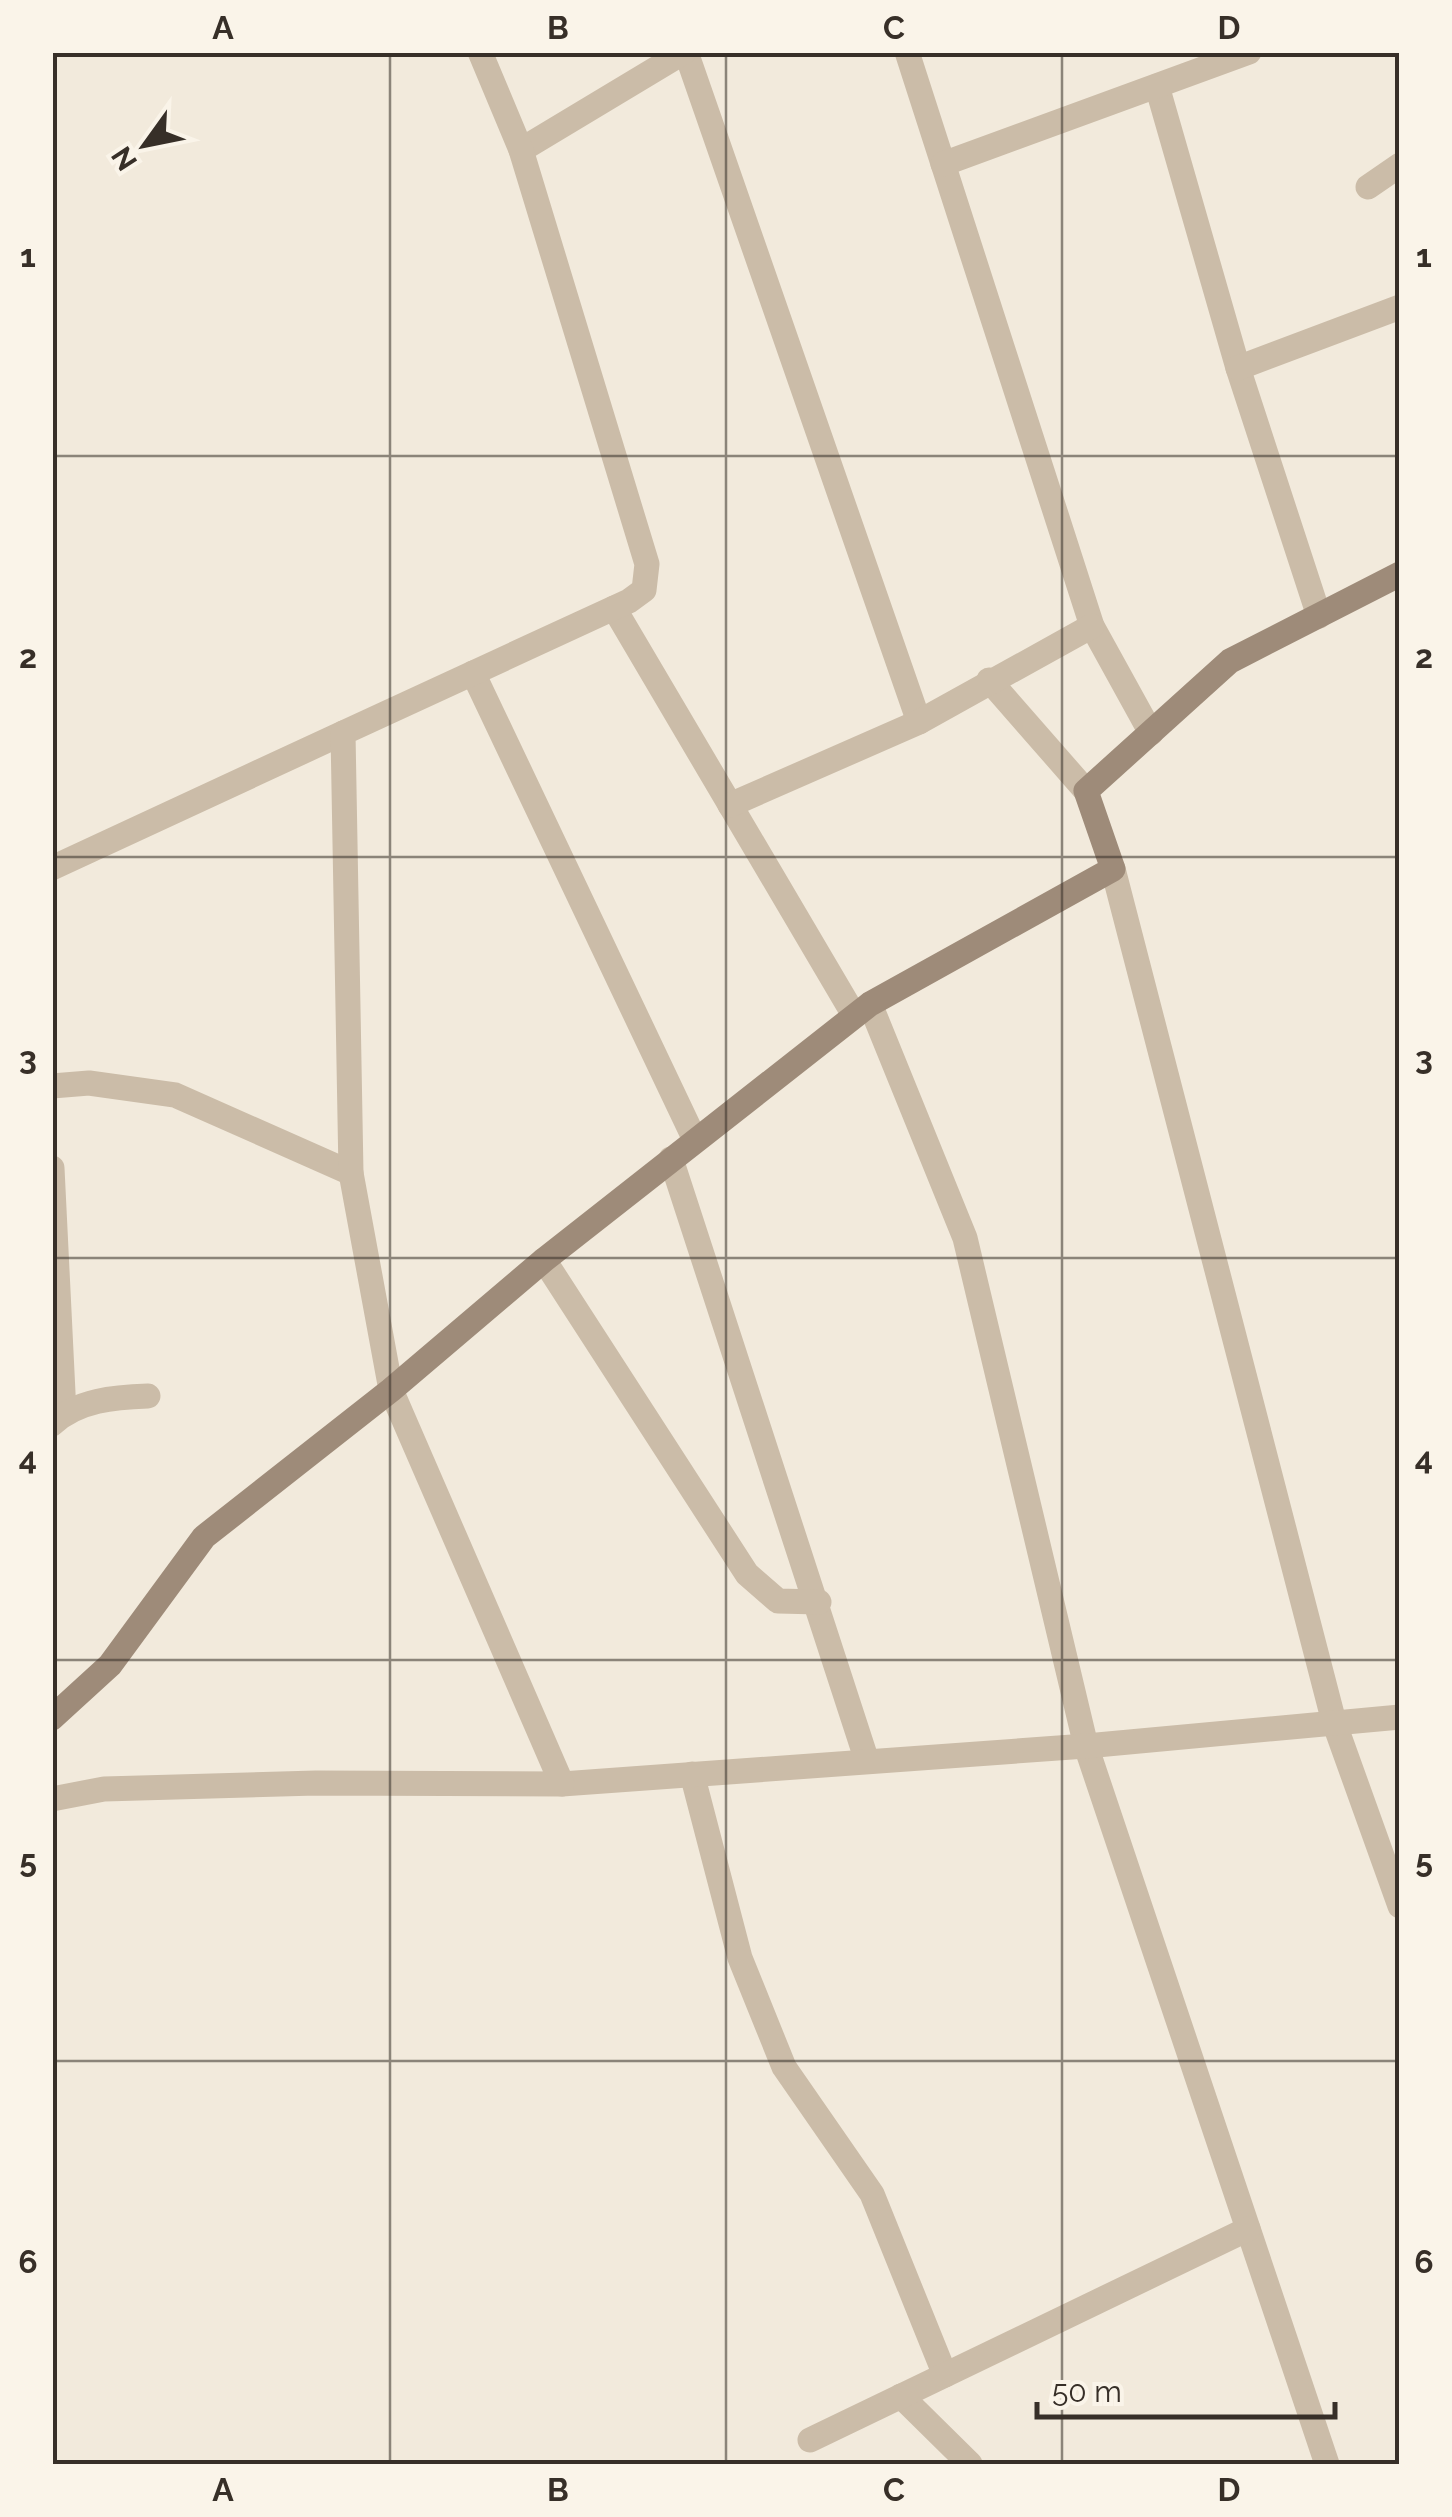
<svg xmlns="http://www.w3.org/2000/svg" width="1452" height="2517" font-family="Raleway,sans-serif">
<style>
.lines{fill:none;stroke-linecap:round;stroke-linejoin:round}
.street{stroke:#cbbca8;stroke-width:25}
.secondary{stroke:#9e8b79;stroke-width:25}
.grid{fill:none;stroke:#372f28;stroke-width:2.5;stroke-opacity:0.55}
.neatline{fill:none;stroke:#372f28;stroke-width:4}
.grid-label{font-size:32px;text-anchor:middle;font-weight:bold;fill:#372f28}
</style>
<rect width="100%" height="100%" fill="#f2eadc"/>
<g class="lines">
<g class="street">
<polyline points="686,52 919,722"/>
<polyline points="907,52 1092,626 1151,733"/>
<polyline points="1157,86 1238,368 1319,616"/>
<polyline points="521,150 684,52"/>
<polyline points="943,164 1249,52"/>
<polyline points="1368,187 1400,165"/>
<polyline points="1238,368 1400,307"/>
<polyline points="614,608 854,1015"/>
<polyline points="473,673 695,1140"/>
<polyline points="989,680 1086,791"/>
<polyline points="730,805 919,722 1092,626"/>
<polyline points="52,868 343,733"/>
<polyline points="1113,869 1334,1722 1400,1906"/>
<polyline points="870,1004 965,1238 1086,1746 1327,2464"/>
<polyline points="52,1086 89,1083 175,1095 351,1173"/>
<polyline points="671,1159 867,1761"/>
<polyline points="52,1168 64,1413"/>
<polyline points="544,1260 747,1574 778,1601 819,1602"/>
<path d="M52,1424C78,1400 115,1397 148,1396"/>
<polyline points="692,1774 740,1958 784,2067 872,2194 945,2375"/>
<polyline points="562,1784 1086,1746 1400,1717"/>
<polyline points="52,1799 104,1789 316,1783 562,1784 391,1390 351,1173 343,733 629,601 644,590 647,564 521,150 480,52"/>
<polyline points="901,2396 970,2464"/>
<polyline points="810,2440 1248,2229"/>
</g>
<polyline class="secondary" points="52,1718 110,1665 204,1537 391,1390 544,1260 870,1004 1113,869 1086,791 1230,661 1400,574"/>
</g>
<path class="grid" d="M390,52V2464M726,52V2464M1062,52V2464M52,456H1400M52,857H1400M52,1258H1400M52,1660H1400M52,2061H1400"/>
<rect width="1452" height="2517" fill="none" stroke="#faf4e9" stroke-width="110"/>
<g transform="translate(145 145) rotate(237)" stroke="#faf4e9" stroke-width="8" paint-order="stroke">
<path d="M0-8L18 38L0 25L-18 38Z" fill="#372f28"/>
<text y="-15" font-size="28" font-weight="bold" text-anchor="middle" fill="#372f28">N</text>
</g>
<path d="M1037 2402v15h298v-15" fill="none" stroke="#372f28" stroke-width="5"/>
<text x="1052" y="2402" font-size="30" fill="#372f28" stroke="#faf4e9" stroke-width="8" paint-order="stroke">50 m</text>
<rect x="55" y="55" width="1342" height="2407" class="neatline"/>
<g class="grid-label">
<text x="223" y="39">A</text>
<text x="558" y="39">B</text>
<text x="894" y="39">C</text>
<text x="1229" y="39">D</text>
<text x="28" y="267">1</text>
<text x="1424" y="267">1</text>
<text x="28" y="668">2</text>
<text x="1424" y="668">2</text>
<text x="28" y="1069">3</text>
<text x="1424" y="1069">3</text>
<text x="28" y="1470">4</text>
<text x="1424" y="1470">4</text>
<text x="28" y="1872">5</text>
<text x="1424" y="1872">5</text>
<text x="28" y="2273">6</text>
<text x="1424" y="2273">6</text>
<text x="223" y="2501">A</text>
<text x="558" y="2501">B</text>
<text x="894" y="2501">C</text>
<text x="1229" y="2501">D</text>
</g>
</svg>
